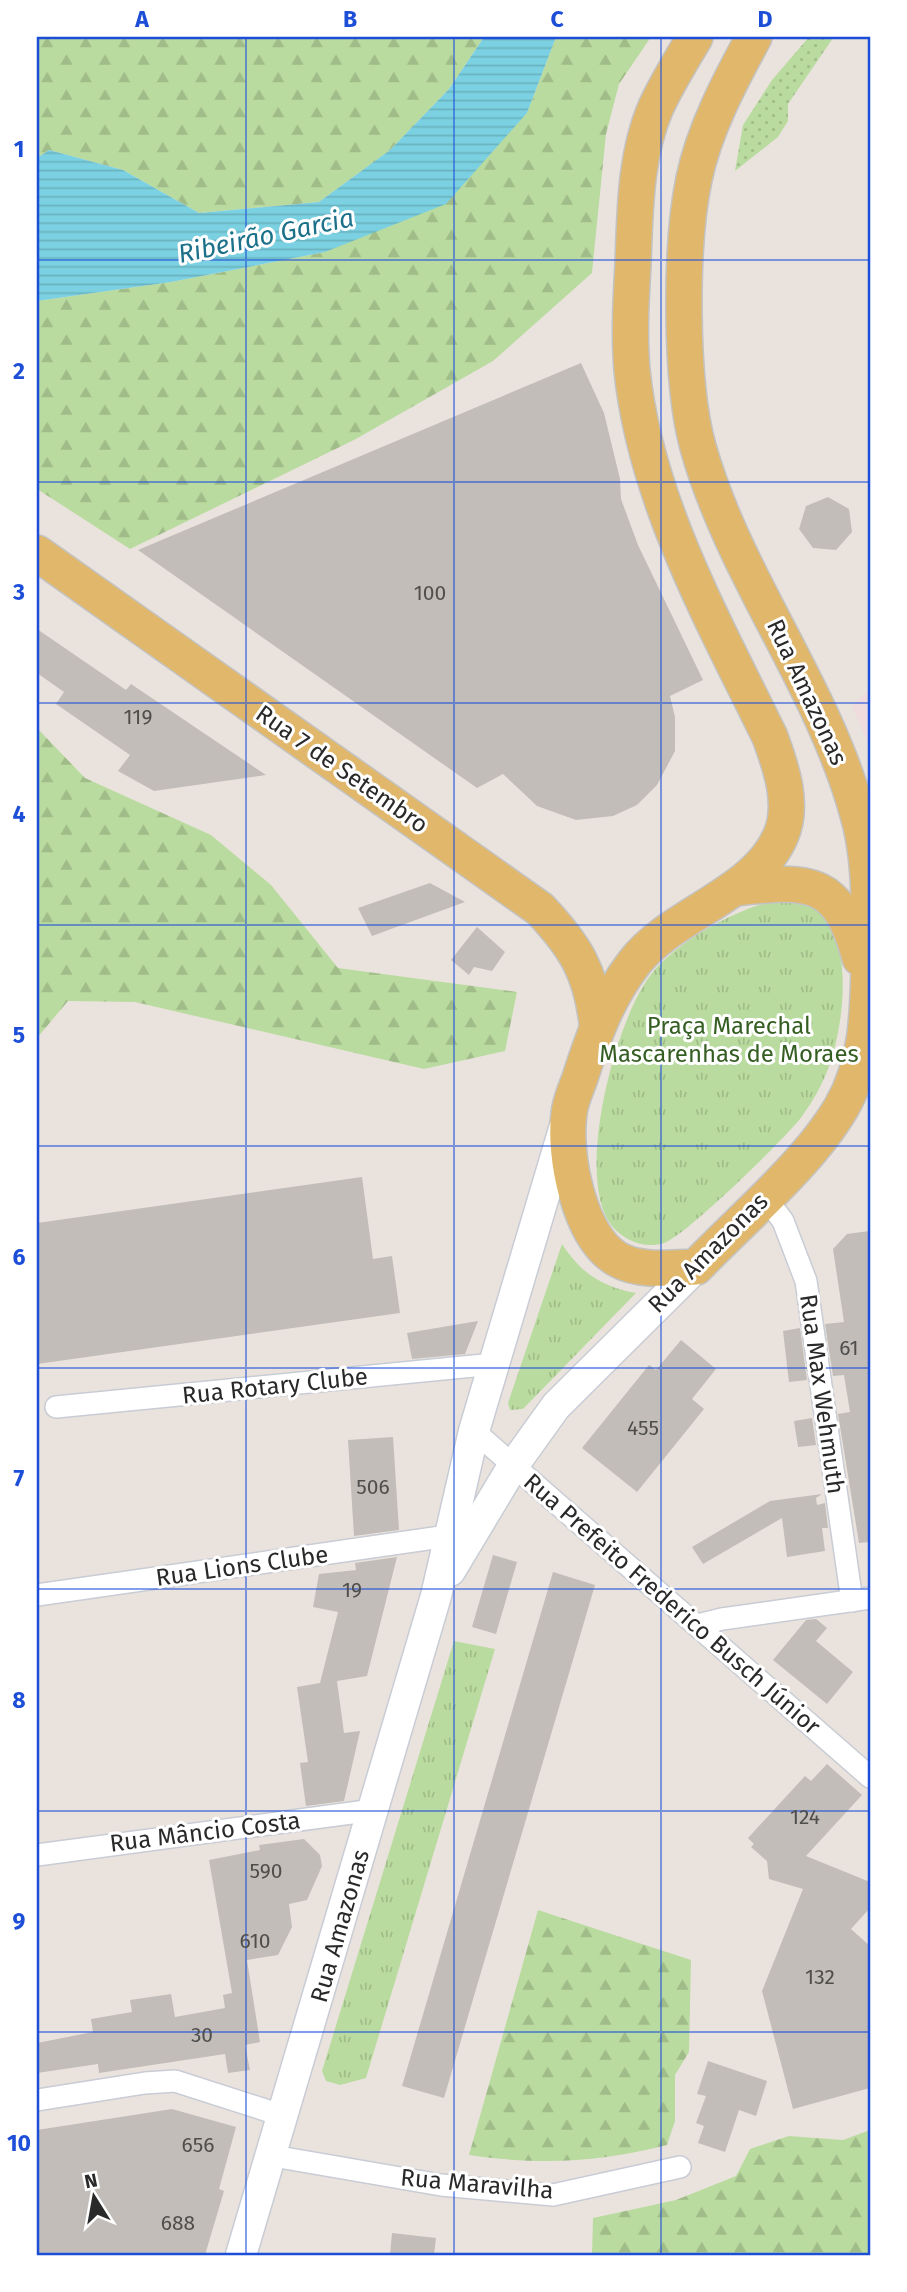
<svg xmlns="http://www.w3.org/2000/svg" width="907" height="2292" font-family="'Fira Sans',sans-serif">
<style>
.medical{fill:#f0dbde}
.grass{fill:url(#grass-tufts)}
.forest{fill:url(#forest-firs)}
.garden{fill:url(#garden-dots)}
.water{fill:url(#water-rules)}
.building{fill:#c2bdb9}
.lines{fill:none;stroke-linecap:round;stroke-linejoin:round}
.minor-casing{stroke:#c8ccd5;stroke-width:24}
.secondary-casing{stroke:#c8ccd5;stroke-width:33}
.primary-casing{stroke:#c3c3c3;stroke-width:38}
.minor{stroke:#fff;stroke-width:21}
.secondary{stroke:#fff;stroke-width:30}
.primary{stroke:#e1b86b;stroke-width:35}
.grid{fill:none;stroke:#1d4ed8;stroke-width:2;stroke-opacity:0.55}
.labels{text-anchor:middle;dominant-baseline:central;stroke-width:6;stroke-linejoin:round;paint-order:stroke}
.number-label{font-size:21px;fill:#4f4e4d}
.street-label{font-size:24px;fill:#292929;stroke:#fff}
.park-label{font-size:24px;fill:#355e22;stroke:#fff}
.water-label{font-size:26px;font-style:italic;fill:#1c718a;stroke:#fff}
.neatline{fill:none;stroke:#1d4ed8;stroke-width:2.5}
.grid-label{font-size:23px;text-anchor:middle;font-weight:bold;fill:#1d4ed8}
</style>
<defs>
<pattern id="grass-tufts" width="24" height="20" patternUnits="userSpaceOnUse" patternTransform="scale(1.75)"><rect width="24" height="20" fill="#badb9f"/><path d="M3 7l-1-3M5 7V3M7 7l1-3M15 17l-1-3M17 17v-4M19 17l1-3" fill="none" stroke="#a0bc89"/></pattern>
<pattern id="forest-firs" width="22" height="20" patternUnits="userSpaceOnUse" patternTransform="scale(1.75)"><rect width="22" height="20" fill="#badb9f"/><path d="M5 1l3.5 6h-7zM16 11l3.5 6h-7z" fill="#a0bc89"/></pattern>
<pattern id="garden-dots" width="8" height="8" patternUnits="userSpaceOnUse" patternTransform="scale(1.75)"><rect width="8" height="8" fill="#badb9f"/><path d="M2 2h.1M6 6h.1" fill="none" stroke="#a0bc89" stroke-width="1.8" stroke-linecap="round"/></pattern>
<pattern id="water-rules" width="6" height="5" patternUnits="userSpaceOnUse" patternTransform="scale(1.75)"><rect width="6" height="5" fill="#7bd1e1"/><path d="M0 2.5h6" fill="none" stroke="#6ab3c1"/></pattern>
</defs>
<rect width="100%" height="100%" fill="#eae3dd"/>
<polygon class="medical" points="870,690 870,748 852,705"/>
<g class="grass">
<path d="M785,899C800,903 812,905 823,916C856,951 842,1044 822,1083C816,1096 808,1108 800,1119C781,1142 688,1234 664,1243C645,1249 624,1241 612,1226C573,1179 616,1015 653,972C680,939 743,904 785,899Z"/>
<path d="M562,1244C581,1273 602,1287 636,1293L523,1409L510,1410L508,1403Z"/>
<polygon points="454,1641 495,1649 366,2078 340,2085 326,2081 322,2071"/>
</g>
<g class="forest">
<polygon points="37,37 484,37 449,89 390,150 319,202 199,213 123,170 49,150 37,158"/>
<polygon points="556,37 651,37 619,84 606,134 592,273 493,361 354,440 130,549 37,489 37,301 171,282 325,252 527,113"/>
<polygon points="37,728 85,778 211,835 271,885 338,968 517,992 505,1051 424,1069 135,1002 68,1001 37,1038"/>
<path d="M538,1910L691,1960L689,2052L675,2075V2121L667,2145C598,2163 539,2165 469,2155Z"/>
<polygon points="870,2130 870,2255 592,2255 593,2218 676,2200 736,2176 750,2149 789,2136 843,2140"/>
</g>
<polygon class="garden" points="809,37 833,38 788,104 788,121 778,137 735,171 743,125 772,80"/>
<polygon class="water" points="484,37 556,37 527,113 446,204 325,252 171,282 37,301 37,158 49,150 123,170 199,213 319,202 390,150 449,89"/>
<g class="building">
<polygon points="581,363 604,413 620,479 621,499 638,545 703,680 670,696 675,717 675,751 657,785 637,805 613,816 576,820 537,806 503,774 477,788 138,550"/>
<polygon points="828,497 849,509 852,532 836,550 813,548 799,529 806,506"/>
<polygon points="37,629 126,690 131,684 266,775 154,791 118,771 130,755 56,704 64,692 37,673"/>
<polygon points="430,883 465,902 372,936 358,908"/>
<polygon points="477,927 505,952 492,971 474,967 469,975 451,960"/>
<polygon points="362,1177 373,1259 392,1256 400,1313 37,1364 37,1223"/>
<polygon points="869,1231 870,1542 859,1543 838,1414 850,1412 844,1375 833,1376 825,1324 844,1322 833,1249 847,1234"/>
<polygon points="478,1321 465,1354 412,1359 407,1333"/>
<polygon points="800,1328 807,1380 789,1382 783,1331"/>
<polygon points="681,1340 716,1369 692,1399 704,1409 637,1492 582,1448 649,1365 656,1370"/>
<polygon points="812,1418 816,1445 798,1447 794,1421"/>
<polygon points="393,1437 399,1530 354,1536 348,1440"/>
<polygon points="822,1494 816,1498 817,1505 825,1503 828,1528 822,1528 825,1551 787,1557 782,1518 703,1564 692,1547 770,1501"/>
<polygon points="493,1555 517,1562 496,1634 472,1627"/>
<polygon points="397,1557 367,1676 337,1681 344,1733 360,1731 344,1801 306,1806 300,1763 308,1762 297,1687 320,1683 338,1612 313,1607 319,1574 356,1570 355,1563"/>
<polygon points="553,1572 595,1585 444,2098 402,2086"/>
<polygon points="816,1619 827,1628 816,1641 853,1672 827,1704 773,1660 806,1620"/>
<polygon points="827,1764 862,1795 806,1856 870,1882 870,1908 851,1929 870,1946 870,2088 793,2109 762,1991 803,1889 769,1879 767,1861 751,1847 754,1844 748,1838 805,1776 811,1781"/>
<polygon points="304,1839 320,1855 322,1866 307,1900 289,1904 292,1927 278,1955 247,1960 260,2042 245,2045 250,2070 228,2073 225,2054 99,2073 98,2064 37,2073 37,2043 93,2032 91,2019 132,2012 130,2000 171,1994 175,2017 225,2008 223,1995 232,1993 209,1860 260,1850 259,1845"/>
<polygon points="708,2061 767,2081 756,2116 739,2110 725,2152 698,2143 704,2126 696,2123 706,2096 697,2094"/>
<polygon points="172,2109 236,2127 219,2189 224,2191 205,2255 37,2255 37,2130"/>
<polygon points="392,2233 436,2238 434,2255 390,2255"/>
</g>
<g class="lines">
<g class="minor-casing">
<g id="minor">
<polyline points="765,1197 783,1221 806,1281 852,1601"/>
<polyline points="56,1407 494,1364"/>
<polyline points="474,1431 870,1777"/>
<polyline points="37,1595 448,1536"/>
<polyline points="698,1625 722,1619 870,1598"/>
<polyline points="37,1855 374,1810"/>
<polyline points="37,2100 145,2083 175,2081 284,2116"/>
<polyline points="273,2156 441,2185 553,2195 680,2167"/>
</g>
</g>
<g class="secondary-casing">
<g id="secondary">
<polyline points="450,1571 513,1466 556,1406 696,1267"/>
<polyline points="241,2255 436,1596 474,1431 564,1129"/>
</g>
</g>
<g class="primary-casing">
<g id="primary">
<path d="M695,37C682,59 667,83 656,107C635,155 635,212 633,264C631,299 629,335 632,370C645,500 714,622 770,737C781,767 794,804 781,835C756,895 672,913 634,963C607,998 593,1037 580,1078C576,1089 570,1102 569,1114C563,1154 579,1237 617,1259C639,1272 671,1268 696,1267C741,1220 808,1164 841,1108C867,1064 868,1014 869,965C869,914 872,860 857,811C821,683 734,575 698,447C680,382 680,246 694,179C704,130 730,81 754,37"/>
<path d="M37,553L540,909C575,946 591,972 597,1023"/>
<path d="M737,888C811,879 839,880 860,958"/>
</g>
</g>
<use href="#minor" class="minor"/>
<use href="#secondary" class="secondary"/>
<use href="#primary" class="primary"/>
</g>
<path class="grid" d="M246,37V2255M454,37V2255M661,37V2255M37,260H870M37,482H870M37,703H870M37,925H870M37,1146H870M37,1368H870M37,1589H870M37,1811H870M37,2032H870"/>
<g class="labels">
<g class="number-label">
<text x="430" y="593">100</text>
<text x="138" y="717">119</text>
<text x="849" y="1348">61</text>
<text x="643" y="1428">455</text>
<text x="373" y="1487">506</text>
<text x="352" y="1590">19</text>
<text x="805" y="1817">124</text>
<text x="266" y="1871">590</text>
<text x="255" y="1941">610</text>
<text x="820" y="1977">132</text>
<text x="202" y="2035">30</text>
<text x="198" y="2145">656</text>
<text x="178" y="2223">688</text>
</g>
<g class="street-label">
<text transform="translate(807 692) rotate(65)">Rua Amazonas</text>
<text transform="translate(342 769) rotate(35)">Rua 7 de Setembro</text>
<text transform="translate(708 1253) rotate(-45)">Rua Amazonas</text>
<text transform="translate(275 1386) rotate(-6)">Rua Rotary Clube</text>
<text transform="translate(822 1394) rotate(82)">Rua Max Wehmuth</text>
<text transform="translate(242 1566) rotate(-8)">Rua Lions Clube</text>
<text transform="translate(672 1604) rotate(41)">Rua Prefeito Frederico Busch Júnior</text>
<text transform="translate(205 1832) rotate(-7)">Rua Mâncio Costa</text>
<text transform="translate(340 1926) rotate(-74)">Rua Amazonas</text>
<text transform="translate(477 2184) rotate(5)">Rua Maravilha</text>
</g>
<g class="park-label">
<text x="729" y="1026">Praça Marechal<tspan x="729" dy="28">Mascarenhas de Moraes</tspan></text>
</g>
<g class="water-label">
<text transform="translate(266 236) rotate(-12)">Ribeirão Garcia</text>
</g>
</g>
<rect width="907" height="2292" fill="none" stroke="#ffffff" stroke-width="77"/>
<g transform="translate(94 2197) rotate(349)" stroke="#ffffff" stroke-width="5" paint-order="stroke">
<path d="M0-5L12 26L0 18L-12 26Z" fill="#292929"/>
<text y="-10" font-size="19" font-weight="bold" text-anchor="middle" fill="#292929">N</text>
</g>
<rect x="38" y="38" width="831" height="2216" class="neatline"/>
<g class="grid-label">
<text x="142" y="27">A</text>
<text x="350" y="27">B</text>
<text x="557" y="27">C</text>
<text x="765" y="27">D</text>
<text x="19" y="157">1</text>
<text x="19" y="379">2</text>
<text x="19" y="600">3</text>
<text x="19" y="822">4</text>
<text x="19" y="1043">5</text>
<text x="19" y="1265">6</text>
<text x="19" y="1486">7</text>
<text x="19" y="1708">8</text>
<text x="19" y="1929">9</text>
<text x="19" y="2151">10</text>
</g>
</svg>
